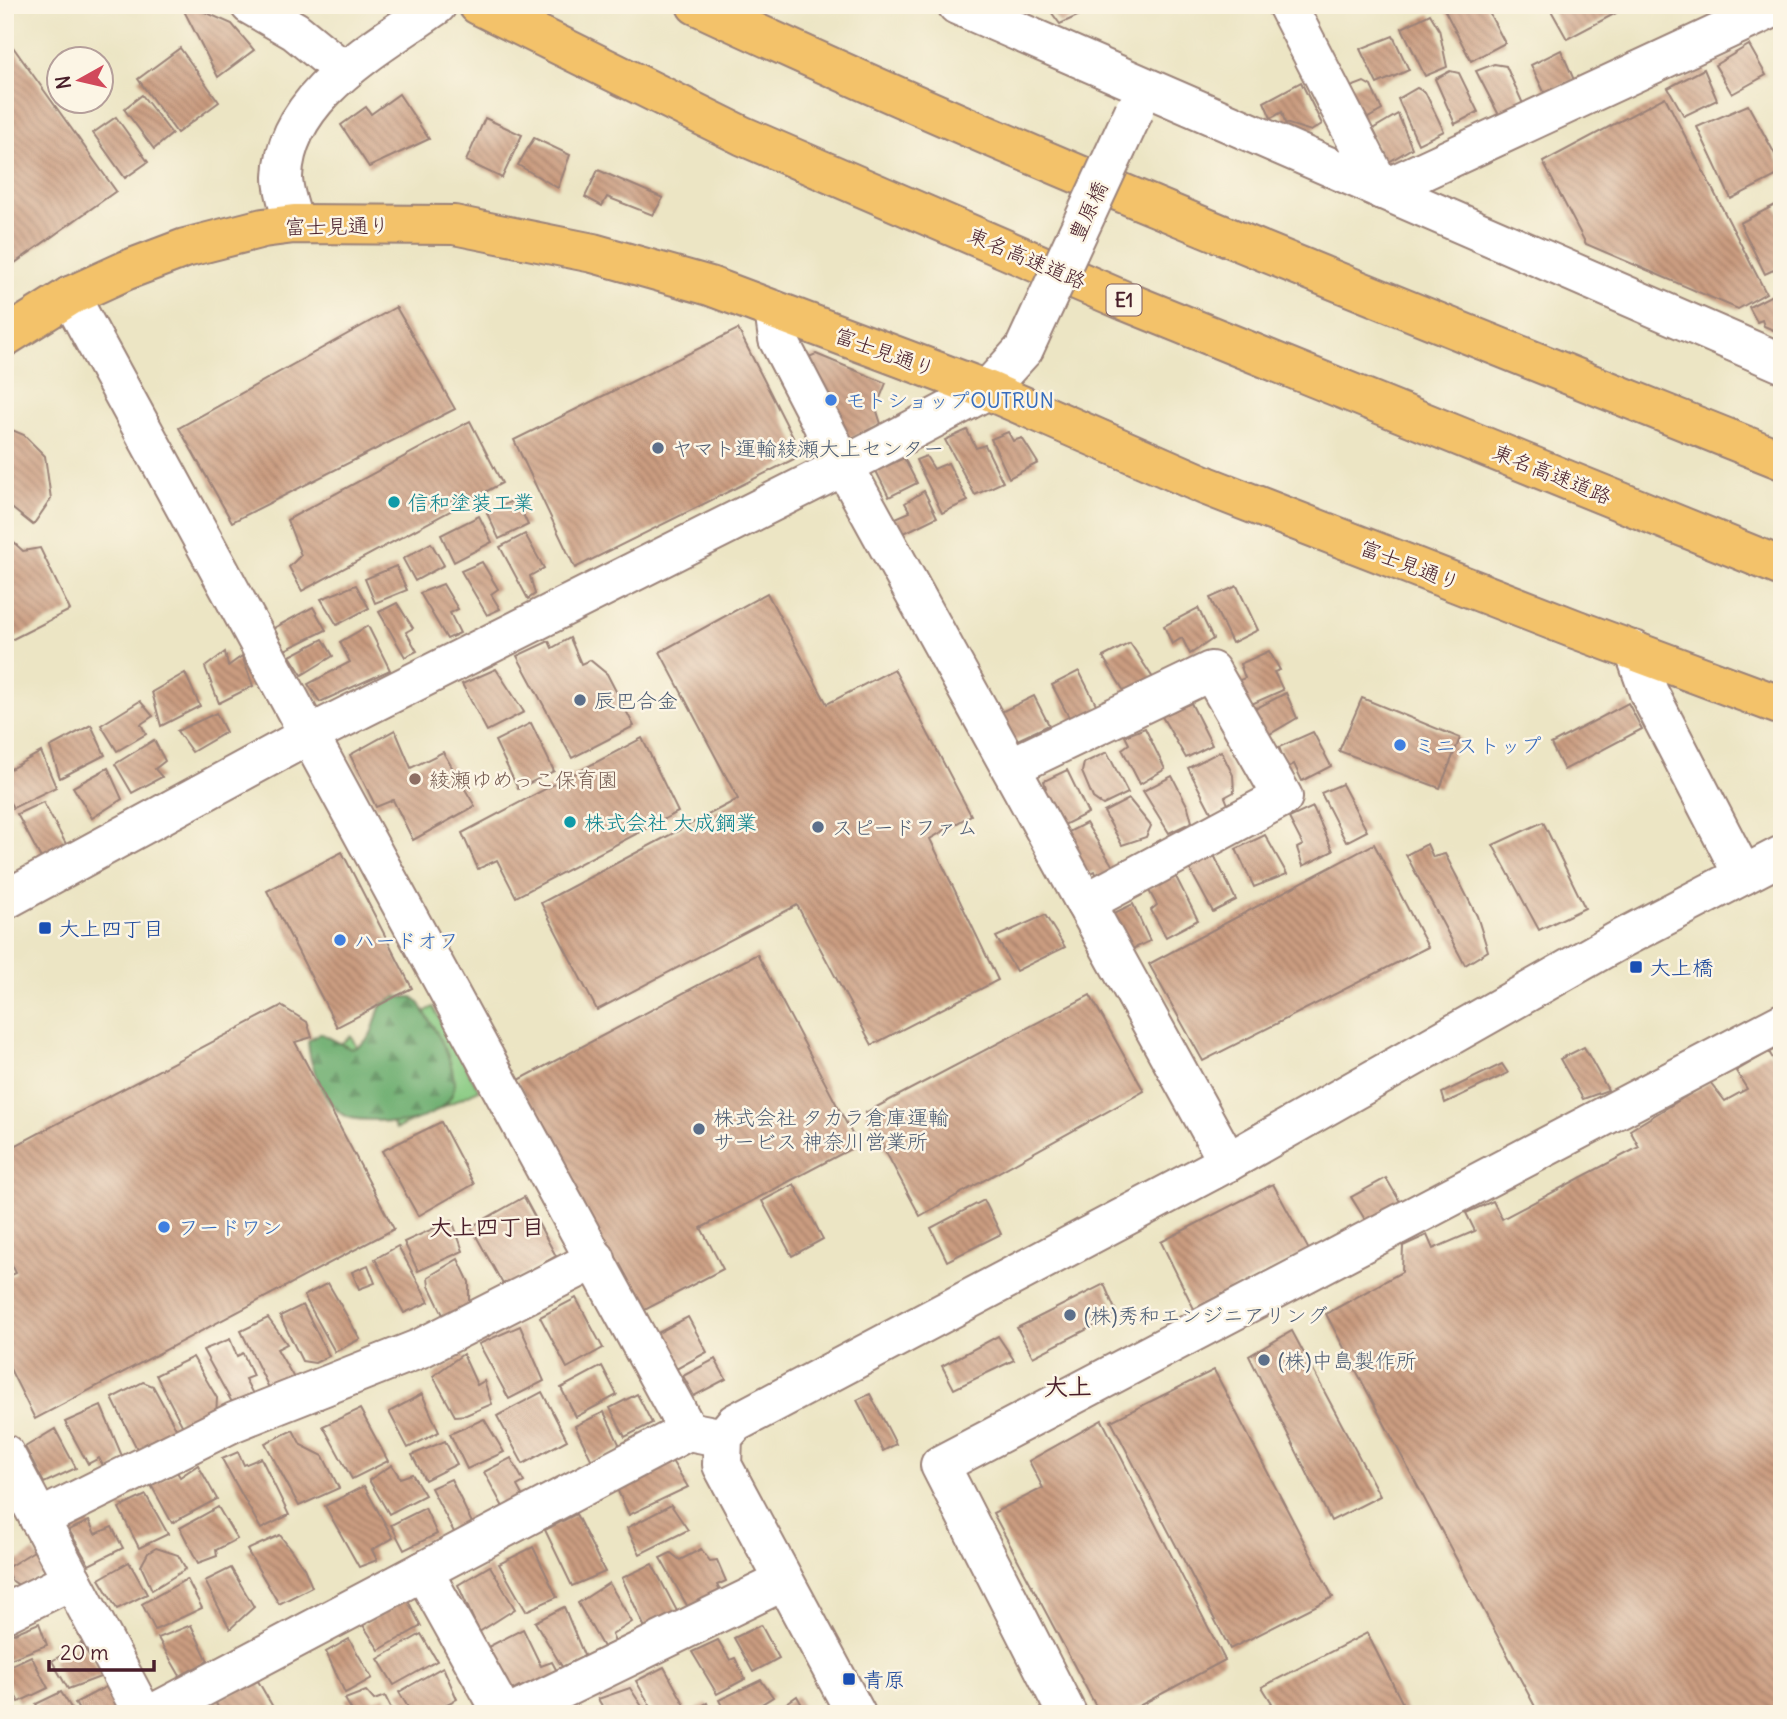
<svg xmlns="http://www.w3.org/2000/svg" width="1787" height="1719" font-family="Delius,'Klee One',sans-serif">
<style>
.green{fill:#89cb83;stroke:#6a7557;stroke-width:2}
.forest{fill:url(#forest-firs);stroke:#5c674e;stroke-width:2}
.building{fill:url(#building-back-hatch)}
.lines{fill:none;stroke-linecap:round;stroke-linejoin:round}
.minor-casing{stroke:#9b8278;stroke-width:42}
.major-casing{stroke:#9b8278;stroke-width:42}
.highway-casing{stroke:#9b8278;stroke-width:42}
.minor{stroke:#fff;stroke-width:38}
.major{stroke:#f3c26a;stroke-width:38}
.highway{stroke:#f3c26a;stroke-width:38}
.minor-bridge-casing{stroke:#9b8278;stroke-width:42;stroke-linecap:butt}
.minor-bridge{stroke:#fff;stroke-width:38}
.shop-dot{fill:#3f7fe0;stroke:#fcf5e5;stroke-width:2.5}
.service-dot{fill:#5c6f8a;stroke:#fcf5e5;stroke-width:2.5}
.culture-dot{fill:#0f9aa8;stroke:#fcf5e5;stroke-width:2.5}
.education-dot{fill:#8d6e63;stroke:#fcf5e5;stroke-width:2.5}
.transit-dot{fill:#1a4fb4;stroke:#fcf5e5;stroke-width:2.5}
.labels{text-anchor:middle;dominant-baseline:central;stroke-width:5;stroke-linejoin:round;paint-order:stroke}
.shield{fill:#fcf5e5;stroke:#7f5f63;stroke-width:2}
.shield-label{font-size:19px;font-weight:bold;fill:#4a1f2b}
.street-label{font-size:21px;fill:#4a1f2b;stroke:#fcf5e5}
.shop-label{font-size:21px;fill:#366cbe;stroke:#fcf5e5;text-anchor:start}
.service-label{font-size:21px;fill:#4e5e75;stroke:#fcf5e5;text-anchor:start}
.culture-label{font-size:21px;fill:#0d838f;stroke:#fcf5e5;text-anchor:start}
.education-label{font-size:21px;fill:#785e54;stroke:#fcf5e5;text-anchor:start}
.transit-label{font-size:21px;fill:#164399;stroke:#fcf5e5;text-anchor:start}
.neighbourhood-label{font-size:23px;font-weight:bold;fill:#4a1f2b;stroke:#fcf5e5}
.quarter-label{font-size:24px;font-weight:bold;fill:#4a1f2b;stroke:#fcf5e5}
</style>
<defs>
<pattern id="forest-firs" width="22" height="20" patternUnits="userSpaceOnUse" patternTransform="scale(1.75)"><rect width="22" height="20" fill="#6eaf71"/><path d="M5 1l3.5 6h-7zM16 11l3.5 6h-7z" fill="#5c8e5d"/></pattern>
<pattern id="building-back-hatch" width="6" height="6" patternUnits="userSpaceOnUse" patternTransform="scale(1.75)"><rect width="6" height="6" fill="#ca9c80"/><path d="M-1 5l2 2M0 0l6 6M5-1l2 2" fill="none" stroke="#a67f69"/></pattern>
</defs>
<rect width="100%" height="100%" fill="#fcf5e5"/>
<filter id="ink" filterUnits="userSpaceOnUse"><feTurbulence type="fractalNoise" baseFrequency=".0143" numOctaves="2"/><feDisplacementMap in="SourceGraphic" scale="14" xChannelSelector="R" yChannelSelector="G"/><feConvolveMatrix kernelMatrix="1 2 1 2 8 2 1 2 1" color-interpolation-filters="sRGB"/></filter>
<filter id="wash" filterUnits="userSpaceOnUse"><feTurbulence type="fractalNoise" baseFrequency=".00686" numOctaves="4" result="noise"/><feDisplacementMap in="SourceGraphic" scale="28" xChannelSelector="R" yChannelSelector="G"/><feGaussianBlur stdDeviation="1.57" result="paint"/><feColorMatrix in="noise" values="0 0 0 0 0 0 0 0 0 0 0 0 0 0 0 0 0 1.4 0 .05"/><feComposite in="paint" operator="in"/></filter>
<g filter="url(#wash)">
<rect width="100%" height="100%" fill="#ece5c4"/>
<polygon class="green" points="433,1007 479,1090 396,1129 371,1084 332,1050 351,1036 358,1050"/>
<path class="forest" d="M395,997H413L420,1004C433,1028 453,1054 454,1083C455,1110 416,1123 393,1123C388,1123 382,1121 377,1120C367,1119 355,1121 345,1116C324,1105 309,1064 308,1041L320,1033L351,1049C376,1041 372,1025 381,1005Z"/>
<g id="blocks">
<g class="building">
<polygon points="181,5 189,5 232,24 254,50 218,77"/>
<polygon points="1046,5 1095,5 1095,8 1060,24"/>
<polygon points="1442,5 1485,5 1505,43 1471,61"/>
<polygon points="1548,5 1611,5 1616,13 1567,39"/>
<polygon points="1430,14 1439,29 1447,67 1425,76 1402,28"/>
<polygon points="1393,36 1409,70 1377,84 1360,49"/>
<polygon points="1749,45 1766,75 1732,94 1715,65"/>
<polygon points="13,47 116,191 5,270 5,52"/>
<polygon points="180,48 219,102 177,133 138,79"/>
<polygon points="1561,50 1574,80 1545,94 1531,65"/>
<polygon points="1494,64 1506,66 1524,106 1501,119 1476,71"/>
<polygon points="1704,69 1717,100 1684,116 1668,88"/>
<polygon points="1450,71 1459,73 1478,112 1455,124 1435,79"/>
<polygon points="1301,82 1322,124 1311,131 1285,123 1282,112 1271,118 1264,102"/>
<polygon points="1364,82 1371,86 1382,110 1361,122 1343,90"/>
<polygon points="1417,88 1425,92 1444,131 1418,144 1398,99"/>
<polygon points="399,94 429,139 369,167 341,125 366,107 371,114"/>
<polygon points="142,95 172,134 154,149 124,109"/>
<polygon points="1665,97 1766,293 1738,309 1586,244 1543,162"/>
<polygon points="1748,105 1782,167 1782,173 1731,199 1697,127"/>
<polygon points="1398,114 1412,148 1382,166 1371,130"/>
<polygon points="116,117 148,162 125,178 93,133"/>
<polygon points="485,118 522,135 502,178 466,161"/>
<polygon points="534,138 570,155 558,188 518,165"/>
<polygon points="598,170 663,198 653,215 607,197 602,206 585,197"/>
<polygon points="1775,205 1782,217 1782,266 1765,274 1740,223"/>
<polygon points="1772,295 1782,312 1780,333 1764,326 1762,320 1757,322 1749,307"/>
<polygon points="396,307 455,409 232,522 179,428"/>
<polygon points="738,329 802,455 575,568 514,440"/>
<polygon points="816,354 886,383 876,408 881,424 846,441 804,359"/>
<polygon points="470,421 502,483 302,591 289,567 301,555 287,520"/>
<polygon points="5,427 24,435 45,456 51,499 33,525 8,505 5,508"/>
<polygon points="967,430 976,448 985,445 1003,482 975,495 945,440"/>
<polygon points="1008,432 1013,441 1022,438 1038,463 1009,478 991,439"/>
<polygon points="926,456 934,469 948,463 968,501 942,513 916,460"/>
<polygon points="904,458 917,483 889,497 876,471"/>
<polygon points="924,491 937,517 900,535 891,520 910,512 905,503"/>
<polygon points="516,499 528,525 499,539 487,513"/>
<polygon points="479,516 492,542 454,562 441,535"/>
<polygon points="525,534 544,568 530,576 535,594 528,599 500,547"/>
<polygon points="12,541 23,551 40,548 70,610 5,643 5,544"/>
<polygon points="431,543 444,565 415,581 403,559"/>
<polygon points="482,562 498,589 491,594 500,609 487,615 461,571"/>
<polygon points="396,566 407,590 375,603 365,579"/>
<polygon points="443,584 458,609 450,613 460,633 447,639 420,593"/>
<polygon points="356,585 369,608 337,625 321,599"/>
<polygon points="1237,586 1258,630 1232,643 1210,598"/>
<polygon points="767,593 827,704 894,669 971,815 930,839 998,980 872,1045 797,905 597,1010 541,903 738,799 660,652"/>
<polygon points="397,603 413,628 406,632 417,651 405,657 379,612"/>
<polygon points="313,607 326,630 285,650 274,628"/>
<polygon points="1198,608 1213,639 1190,654 1182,638 1172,644 1164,626"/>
<polygon points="368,626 390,670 320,702 308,684 350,662 340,642"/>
<polygon points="570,638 581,664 590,660 607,674 634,726 572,758 517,656 549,641 552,648"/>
<polygon points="323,639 333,656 302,675 290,656"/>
<polygon points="1130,643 1155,681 1127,696 1103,657"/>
<polygon points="1269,651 1280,670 1274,672 1283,690 1245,707 1232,683 1245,678 1240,664"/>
<polygon points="225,652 228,666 242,656 253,686 219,703 205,667"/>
<polygon points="496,669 524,712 487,731 462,684"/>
<polygon points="1079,671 1099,710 1073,725 1052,685"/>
<polygon points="185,673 200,706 161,726 152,692"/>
<polygon points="1286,693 1297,718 1263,738 1251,711"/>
<polygon points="1034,696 1049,725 1009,744 995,715"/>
<polygon points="1362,698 1460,738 1440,788 1339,751"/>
<polygon points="140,701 153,716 141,724 146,734 117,751 101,725"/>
<polygon points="1191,703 1212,745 1186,758 1161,715"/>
<polygon points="1628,703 1642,729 1564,770 1551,744"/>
<polygon points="216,713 226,732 192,752 177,731"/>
<polygon points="531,723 554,771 518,789 495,741"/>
<polygon points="91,725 105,755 60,778 50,747"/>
<polygon points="1145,728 1165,769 1140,784 1122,749 1129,744 1125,736"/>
<polygon points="395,730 411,768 443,752 475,806 413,840 393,800 376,807 350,755"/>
<polygon points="1313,732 1331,766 1302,781 1294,764 1287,768 1279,747"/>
<polygon points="642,738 678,812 516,897 497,860 478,869 462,833"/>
<polygon points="154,740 165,761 155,769 162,777 132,793 115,764"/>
<polygon points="1221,751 1233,775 1234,792 1225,797 1229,807 1213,816 1188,768"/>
<polygon points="41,752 56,787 13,808 5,794 5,772"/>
<polygon points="1107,752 1128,793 1103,805 1093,798 1082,772 1084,763"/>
<polygon points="108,768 122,799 92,818 73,787"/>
<polygon points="1067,770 1088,813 1056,829 1037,795 1046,788 1044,781"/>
<polygon points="1172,776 1188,807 1192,822 1169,833 1143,791"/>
<polygon points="1342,784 1367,831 1346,842 1321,793"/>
<polygon points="1129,799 1151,826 1146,837 1122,845 1104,812"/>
<polygon points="43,802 66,844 42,860 17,814"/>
<polygon points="1313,807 1333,851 1303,866 1297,848 1303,845 1289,818"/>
<polygon points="1543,822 1585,908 1539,930 1493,845"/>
<polygon points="1086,823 1114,868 1098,879 1095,871 1080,878 1059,837"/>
<polygon points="1265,835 1287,874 1254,887 1236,849"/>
<polygon points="1374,844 1428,947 1203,1061 1149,964"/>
<polygon points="1427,844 1433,857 1445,854 1477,916 1488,951 1465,965 1406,855"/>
<polygon points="342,852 412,988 337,1027 267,891"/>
<polygon points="1214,855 1236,900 1213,912 1189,868"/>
<polygon points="1175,875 1198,920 1166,937 1151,910 1157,905 1148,889"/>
<polygon points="1133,904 1150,941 1124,953 1106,917"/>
<polygon points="1045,915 1065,947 1016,971 996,937"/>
<polygon points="757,954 858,1145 701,1228 723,1269 639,1313 517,1081"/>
<polygon points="1090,995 1144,1091 920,1216 865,1113"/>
<polygon points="281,1006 307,1022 312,1037 295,1042 394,1229 35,1419 5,1359 5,1278 16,1273 5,1251 5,1151"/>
<polygon points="1584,1047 1608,1090 1583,1099 1560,1059"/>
<polygon points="1769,1052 1780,1070 1782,1069 1782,1714 1539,1714 1326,1314 1402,1272 1403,1246 1427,1235 1433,1249 1475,1231 1466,1213 1493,1201 1502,1219 1639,1147 1630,1130 1710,1082 1725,1101 1747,1089 1736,1071"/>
<polygon points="1502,1064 1508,1073 1445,1103 1442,1093"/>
<polygon points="441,1122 474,1184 418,1216 382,1151"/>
<polygon points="1386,1178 1402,1205 1366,1221 1351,1197"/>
<polygon points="794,1184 823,1239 792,1256 762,1201"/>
<polygon points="1273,1184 1309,1250 1194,1309 1161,1242"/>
<polygon points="524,1197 556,1256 504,1286 471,1227"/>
<polygon points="984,1200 1001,1234 947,1261 931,1228"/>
<polygon points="452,1220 463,1251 418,1271 404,1242"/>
<polygon points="398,1246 429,1302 404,1313 375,1259"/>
<polygon points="458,1259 469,1282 469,1308 445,1319 429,1286 428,1277"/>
<polygon points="368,1265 375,1283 359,1289 352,1272"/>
<polygon points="328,1283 360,1339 335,1352 304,1296"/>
<polygon points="1104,1284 1117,1314 1033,1357 1017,1328"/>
<polygon points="576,1298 603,1348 567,1368 540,1317"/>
<polygon points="303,1305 329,1356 315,1363 302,1361 280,1316"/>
<polygon points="688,1317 707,1352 669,1373 652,1336"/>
<polygon points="268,1318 287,1344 277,1349 294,1378 270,1390 241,1331"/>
<polygon points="520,1326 544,1381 509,1399 479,1344"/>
<polygon points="1292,1331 1380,1496 1331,1521 1249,1356"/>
<polygon points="998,1336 1014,1360 954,1389 942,1366"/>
<polygon points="230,1339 237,1356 243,1353 253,1376 245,1379 254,1396 234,1406 203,1350"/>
<polygon points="463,1354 477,1385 484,1381 492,1404 466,1415 455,1416 433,1376"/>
<polygon points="193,1357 217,1398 216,1415 185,1431 156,1375"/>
<polygon points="715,1359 726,1379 694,1396 683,1376"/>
<polygon points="602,1366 617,1395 576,1417 561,1388"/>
<polygon points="1214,1370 1333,1597 1230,1649 1111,1421"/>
<polygon points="143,1382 153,1386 177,1430 138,1451 112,1398"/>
<polygon points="542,1392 567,1440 523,1464 497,1416"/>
<polygon points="422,1394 439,1432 408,1448 389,1412"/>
<polygon points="637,1394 652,1423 625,1437 610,1408"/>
<polygon points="870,1394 896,1444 883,1451 857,1400"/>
<polygon points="101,1406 122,1456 108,1475 99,1458 88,1464 65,1422"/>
<polygon points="360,1409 388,1461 352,1479 323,1426"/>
<polygon points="604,1412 621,1448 592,1461 575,1426"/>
<polygon points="484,1419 504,1452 467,1469 450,1434"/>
<polygon points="1102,1420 1225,1660 1124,1714 1100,1714 993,1513 1043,1488 1029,1461"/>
<polygon points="55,1429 76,1468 44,1483 25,1447"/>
<polygon points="293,1430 301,1445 323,1456 339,1488 299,1506 265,1443"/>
<polygon points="445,1441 457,1464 425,1480 412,1455"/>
<polygon points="238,1452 244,1465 261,1458 289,1515 261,1529 222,1459"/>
<polygon points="511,1458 524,1482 517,1486 523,1497 503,1507 484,1472"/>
<polygon points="672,1461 688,1487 629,1515 617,1489"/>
<polygon points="198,1465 217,1499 172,1523 151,1485 177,1472 180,1477"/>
<polygon points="392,1465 400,1478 412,1474 425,1495 389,1514 369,1480"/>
<polygon points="451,1479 472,1523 455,1534 431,1488"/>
<polygon points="364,1486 393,1538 372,1550 377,1560 359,1567 325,1506"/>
<polygon points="146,1495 168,1534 139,1548 119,1508"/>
<polygon points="671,1505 688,1530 640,1554 627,1528"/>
<polygon points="218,1507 237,1539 216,1550 217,1556 198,1563 180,1528"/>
<polygon points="425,1508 437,1534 404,1550 391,1525"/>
<polygon points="576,1514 605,1572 572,1586 545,1530"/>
<polygon points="89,1521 95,1534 112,1527 123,1548 89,1565 69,1530"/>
<polygon points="280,1535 304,1568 312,1587 279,1604 247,1550"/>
<polygon points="533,1547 557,1597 526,1611 499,1564"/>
<polygon points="156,1548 178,1555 186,1569 152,1590 141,1566 148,1553"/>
<polygon points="701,1549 710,1561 717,1560 726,1581 717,1585 721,1593 689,1609 660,1558 671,1553 680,1560"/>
<polygon points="34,1551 47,1571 22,1587 11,1580 5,1569"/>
<polygon points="129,1562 147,1594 117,1609 99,1579"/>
<polygon points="652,1564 677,1611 645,1628 622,1578"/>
<polygon points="490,1566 515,1609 479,1632 458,1585"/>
<polygon points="231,1568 254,1607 230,1629 205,1581"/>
<polygon points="187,1579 202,1608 155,1630 142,1604"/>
<polygon points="609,1583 632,1622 612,1635 615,1642 603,1647 578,1603"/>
<polygon points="407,1599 421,1626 379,1650 363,1625"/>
<polygon points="564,1607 586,1660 564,1670 535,1622"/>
<polygon points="39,1623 47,1645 5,1661 5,1637"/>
<polygon points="191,1625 208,1661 180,1676 158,1638"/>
<polygon points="761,1625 779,1658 753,1672 734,1638"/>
<polygon points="523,1629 541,1666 552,1662 559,1675 528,1699 519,1686 510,1691 488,1647"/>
<polygon points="1367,1633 1408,1714 1253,1714 1272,1703 1262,1687"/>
<polygon points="421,1634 437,1661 394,1685 378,1659"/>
<polygon points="349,1639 372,1678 345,1693 326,1652"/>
<polygon points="718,1640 730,1660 735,1658 745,1679 717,1694 692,1652"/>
<polygon points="81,1643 103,1676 68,1689 52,1661"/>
<polygon points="31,1656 48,1688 19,1702 5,1678 5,1668"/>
<polygon points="443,1667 457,1699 427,1714 412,1714 399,1692"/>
<polygon points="664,1667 687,1709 678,1714 655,1714 636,1681"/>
<polygon points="761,1680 773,1697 746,1714 726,1714 719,1700"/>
<polygon points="258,1681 277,1714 221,1714 215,1701"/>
<polygon points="113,1683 125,1708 113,1714 81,1714 75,1703"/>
<polygon points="630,1688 647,1714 607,1714 598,1699"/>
<polygon points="366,1691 374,1700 385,1696 394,1714 354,1714 345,1699"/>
<polygon points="61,1692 75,1714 42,1714 36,1704"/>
<polygon points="797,1696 807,1714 771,1714"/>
<polygon points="707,1703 713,1714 688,1714"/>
</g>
</g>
</g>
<g filter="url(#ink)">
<use href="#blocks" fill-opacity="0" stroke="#9b8278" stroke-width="2"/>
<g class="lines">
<g class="minor-casing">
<g id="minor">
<polyline points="250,5 295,31 344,71"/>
<polyline points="957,5 1782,363"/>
<polyline points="1287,5 1382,190"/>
<polyline points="1382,190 1780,5"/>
<path d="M294,224C290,209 283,192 283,177C285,95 379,47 437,5"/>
<polyline points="70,296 688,1431"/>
<polyline points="774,310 778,339 844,466 1228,1162"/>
<polyline points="1634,650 1649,693 1743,875"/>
<polyline points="1011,767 1211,671 1283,797 1085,903"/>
<polyline points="5,900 309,735 844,466 965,402 987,390 1024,349"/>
<polyline points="5,1454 143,1714"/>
<polyline points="39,1519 234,1422 421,1348 596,1259"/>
<polyline points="423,1571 688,1431 714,1436"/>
<polyline points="5,1613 72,1580"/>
<polyline points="152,1714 423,1571 503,1714"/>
<polyline points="511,1714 784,1581"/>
<polyline points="856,1714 722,1465 723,1437 735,1423 1228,1162 1621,939 1782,855"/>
<polyline points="1067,1714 940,1465 1782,1023"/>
</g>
</g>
<g class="major-casing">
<polyline id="major" points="5,337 70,296 127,270 185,248 263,228 294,224 454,225 593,253 710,286 987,390 1207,486 1575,629 1782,706"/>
</g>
<g class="highway-casing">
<g id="highway">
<polyline points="478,5 743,136 1125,301 1782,567"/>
<path d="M696,5C1052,171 1417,314 1782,460"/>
</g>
</g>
<use href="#minor" class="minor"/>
<use href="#major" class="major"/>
<use href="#highway" class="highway"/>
<g class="minor-bridge-casing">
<polyline id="minor-bridge" points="1024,349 1134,111"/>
</g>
<use href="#minor-bridge" class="minor-bridge"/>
</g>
</g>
<g class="shop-dot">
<circle cx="831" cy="400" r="7"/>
<circle cx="1400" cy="745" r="7"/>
<circle cx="340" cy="940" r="7"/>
<circle cx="164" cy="1227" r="7"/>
</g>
<g class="service-dot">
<circle cx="658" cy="448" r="7"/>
<circle cx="580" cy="700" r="7"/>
<circle cx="818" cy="827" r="7"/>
<circle cx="699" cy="1129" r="7"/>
<circle cx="1070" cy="1315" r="7"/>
<circle cx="1264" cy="1360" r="7"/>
</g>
<g class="culture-dot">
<circle cx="394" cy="502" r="7"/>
<circle cx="570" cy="822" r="7"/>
</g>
<circle class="education-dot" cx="415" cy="779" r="7"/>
<g class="transit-dot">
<rect x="38" y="921" width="14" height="14" rx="3.5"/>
<rect x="1629" y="960" width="14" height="14" rx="3.5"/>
<rect x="842" y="1672" width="14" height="14" rx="3.5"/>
</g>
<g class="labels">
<rect class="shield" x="1106.5" y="284.5" width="35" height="31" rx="5"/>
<g class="shield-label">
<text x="1124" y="300">E1</text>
</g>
<g class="street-label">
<text transform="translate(1088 211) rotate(-65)">豊原橋</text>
<text transform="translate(337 226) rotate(-1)">富士見通り</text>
<text transform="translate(1027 258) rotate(23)">東名高速道路</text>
<text transform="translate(885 352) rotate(20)">富士見通り</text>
<text transform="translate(1552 474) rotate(22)">東名高速道路</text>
<text transform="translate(1410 565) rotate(21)">富士見通り</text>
</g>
<g class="shop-label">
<text x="845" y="400">モトショップOUTRUN</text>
<text x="1414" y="745">ミニストップ</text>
<text x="354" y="940">ハードオフ</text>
<text x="178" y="1227">フードワン</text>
</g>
<g class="service-label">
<text x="672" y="448">ヤマト運輸綾瀬大上センター</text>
<text x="594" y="700">辰巴合金</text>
<text x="832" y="827">スピードファム</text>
<text x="713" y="1117">株式会社 タカラ倉庫運輸<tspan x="713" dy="24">サービス 神奈川営業所</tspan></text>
<text x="1084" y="1315">(株)秀和エンジニアリング</text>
<text x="1278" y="1360">(株)中島製作所</text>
</g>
<g class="culture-label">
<text x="408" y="502">信和塗装工業</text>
<text x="584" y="822">株式会社 大成鋼業</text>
</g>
<g class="education-label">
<text x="429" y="779">綾瀬ゆめっこ保育園</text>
</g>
<g class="transit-label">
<text x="59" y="928">大上四丁目</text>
<text x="1650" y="967">大上橋</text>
<text x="863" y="1679">青原</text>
</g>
<g class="neighbourhood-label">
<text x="487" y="1226">大上四丁目</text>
</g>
<g class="quarter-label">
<text x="1068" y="1386">大上</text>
</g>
</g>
<rect width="1787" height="1719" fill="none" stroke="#fcf5e5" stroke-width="28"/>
<g transform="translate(80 80) rotate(262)"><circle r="33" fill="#fcf5e5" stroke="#b59f9b" stroke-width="2"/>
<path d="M0-5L12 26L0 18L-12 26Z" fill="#d1495b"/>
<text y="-10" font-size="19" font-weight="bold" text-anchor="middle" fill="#4a1f2b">N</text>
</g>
<path d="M49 1660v10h105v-10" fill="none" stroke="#4a1f2b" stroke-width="3.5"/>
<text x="60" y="1660" font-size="21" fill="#4a1f2b" stroke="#fcf5e5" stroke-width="5" paint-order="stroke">20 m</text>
</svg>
